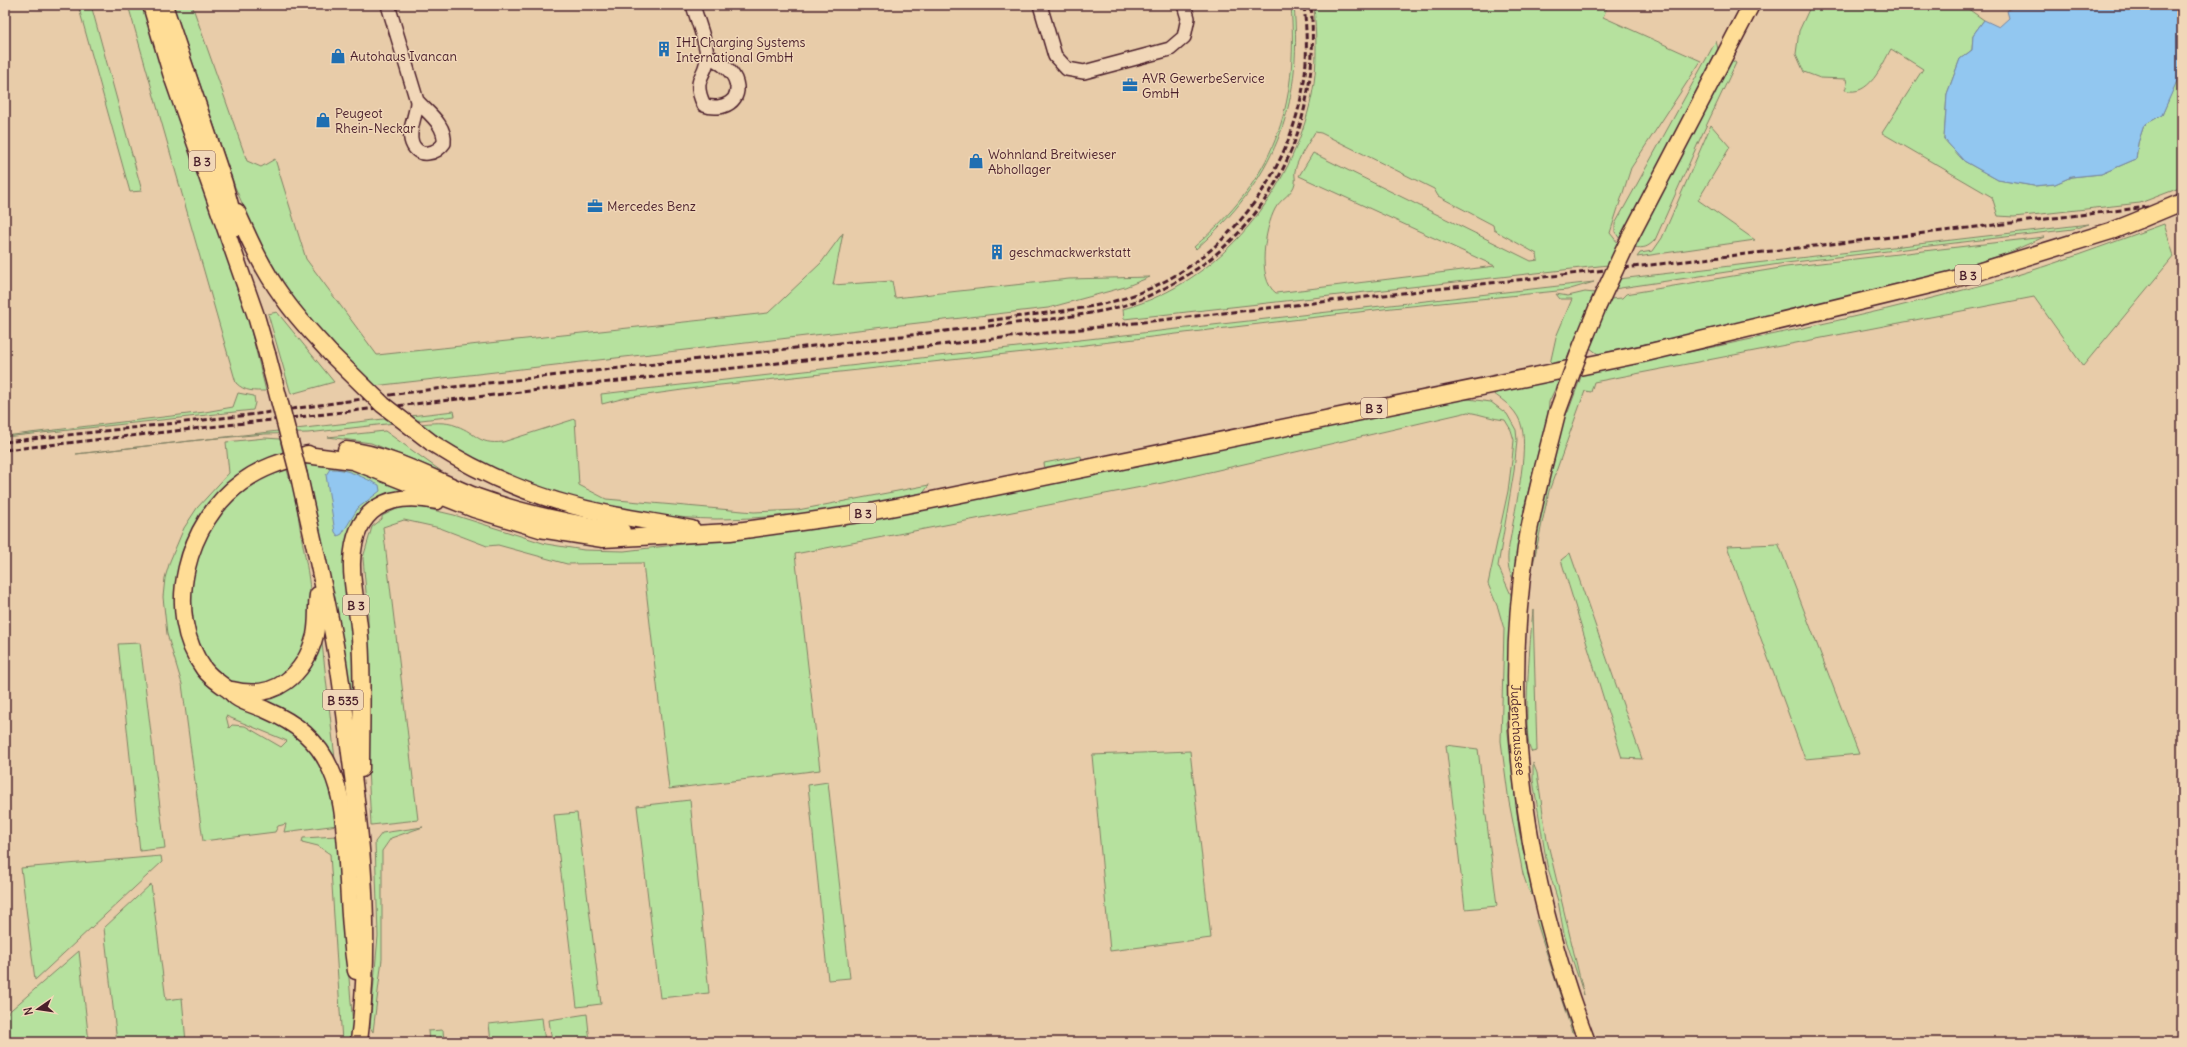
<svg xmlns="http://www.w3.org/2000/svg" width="2187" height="1047" font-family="Delius,sans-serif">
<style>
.green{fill:#b6e19e;stroke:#808064;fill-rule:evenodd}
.water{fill:#92c7f0;stroke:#7584a1}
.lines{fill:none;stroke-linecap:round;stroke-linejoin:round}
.minor-casing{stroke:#4a1f2b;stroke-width:16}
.major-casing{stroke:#4a1f2b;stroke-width:19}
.minor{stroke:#f1d7b8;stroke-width:13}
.major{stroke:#ffdd96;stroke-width:16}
.rail{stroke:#4a1f2b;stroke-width:3;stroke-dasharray:6 3;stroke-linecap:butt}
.major-bridge-casing{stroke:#4a1f2b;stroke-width:19;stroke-linecap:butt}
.major-bridge{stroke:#ffdd96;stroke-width:16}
.labels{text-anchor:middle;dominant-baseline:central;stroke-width:3;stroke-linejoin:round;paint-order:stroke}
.shield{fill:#f1d7b8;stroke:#7c5655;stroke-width:1}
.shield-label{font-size:12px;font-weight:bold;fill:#4a1f2b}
.poi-label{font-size:13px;fill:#4a1f2b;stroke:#f1d7b8;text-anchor:start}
.street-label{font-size:13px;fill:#4a1f2b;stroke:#f1d7b8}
</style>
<rect width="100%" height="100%" fill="#e8cca9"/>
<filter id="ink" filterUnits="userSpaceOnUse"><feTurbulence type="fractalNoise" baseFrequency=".025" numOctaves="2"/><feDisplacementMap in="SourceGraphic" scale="8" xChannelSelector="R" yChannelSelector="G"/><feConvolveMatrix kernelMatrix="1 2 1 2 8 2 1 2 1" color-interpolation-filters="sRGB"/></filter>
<g filter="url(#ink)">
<g class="green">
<polygon points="78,5 91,5 142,191 130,192"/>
<path d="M128,5H145L243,298L266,391C254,391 245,392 236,383Z"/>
<polygon points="173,5 192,5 247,161 261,167 275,159 306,259 377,355 768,313 821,263 843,233 833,285 892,281 895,298 1069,279 1150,277 1125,287 1048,308 374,386 352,367 290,297 261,247 235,187"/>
<path d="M1291,5H1294C1303,109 1274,180 1196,249L1194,247C1274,179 1299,108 1291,5Z"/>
<path d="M1314,5H1608L1603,17L1701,61L1631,168L1610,233L1618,243L1608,265L1124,319L1123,309C1221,282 1292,192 1312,95C1318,66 1316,35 1314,5ZM1315,132L1321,133L1434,189L1438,196L1493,225L1494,230L1537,254L1538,260L1531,261L1313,153L1299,176L1495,266L1276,293C1256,279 1265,228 1275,209C1280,199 1293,194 1295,183C1296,179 1294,175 1295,171C1298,157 1308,144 1315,132Z"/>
<path d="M1811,5H1968L1967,8L1984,20L1973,35L1972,50L1960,59L1947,94L1944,139L1964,161L1998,180L2034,186L2055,184L2071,177L2101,174L2136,159L2138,143L2144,125L2162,115L2182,68V187L2140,203L2014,217L1998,216L1992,197L1882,133L1923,69L1891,49C1882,65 1869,98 1845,90L1847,84L1846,79L1820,78L1804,72L1796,54L1799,31Z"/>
<polygon points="1716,41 1718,49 1620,239 1615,232 1615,224"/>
<path d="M1730,59L1736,63L1700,139L1655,240C1648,247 1644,249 1634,247Z"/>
<polygon points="1711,125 1730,147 1698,200 1755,240 1637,257 1640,253 1653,251 1662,238"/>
<polygon points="2089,224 2073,229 1786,263 1614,289 1619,279"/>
<path d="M2164,224L2174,256L2083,366L2034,297L1594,382L1591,392L1585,391L1549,491L1528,588L1523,677L1524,762L1537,843L1548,893L1546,898C1538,858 1527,817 1523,776C1510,651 1529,532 1565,413L1568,412L1582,374C1717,346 1853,320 1986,284C2046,268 2105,245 2164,224Z"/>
<polygon points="2044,237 2008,253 1870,296 1598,354 1590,348 1610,299 1622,298 1626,294 1786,267"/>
<polygon points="1594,282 1567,290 1392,308 1052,349 711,386 625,398 602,404 601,394"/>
<polygon points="1585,292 1595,293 1566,361 1550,364 1556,337 1572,299 1560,299 1556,294 1568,296"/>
<polygon points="277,312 334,382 291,394 268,314"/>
<path d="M1560,378L1549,402L1548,414L1525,504L1513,579C1505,565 1508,551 1511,535C1515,509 1528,452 1522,428C1519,412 1505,401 1491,392Z"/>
<polygon points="238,393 254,396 255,403 253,410 5,437 5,436 205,412 233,407"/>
<path d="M1468,399L1491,402L1507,414L1516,430L1517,440L1514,471L1498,566L1512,597L1507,724L1519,830L1533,897L1528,889L1523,874L1509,802L1501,741L1504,629L1498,608L1488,584L1508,491L1512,460L1514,440L1511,430L1505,420C1493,419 1480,414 1468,412L1162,483L795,554L820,770L669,789L643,563L567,564L498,545L487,546L440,528L404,520L383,527L418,820L371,825L367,749L368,615L363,558L372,527L382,519V516L401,507H420L454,515L546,544L584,550L624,551L794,531L879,517L1416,406Z"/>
<polygon points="454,411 455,416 447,417 308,433 265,434 208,439 76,454"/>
<path d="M575,419L579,485L606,499L754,512L798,510L929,485L922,495C854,507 784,519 715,519C637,518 547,497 478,462C457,451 438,438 419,424C432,423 445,421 457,426C477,433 477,445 503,442Z"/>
<polygon points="385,431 441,471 371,443 328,437"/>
<path d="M265,438L280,439L283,454L268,459L187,543L189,656L300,734L327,772L338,825L284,832L286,824L278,826L275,832L203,841L182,684L167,634L163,597L165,578L170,561L184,528L197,508L229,473L226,442ZM226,716L287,741L281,747L245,726L232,725L229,728Z"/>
<polygon points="1081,456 1082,462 1045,469 1044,463"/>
<polygon points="305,462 337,462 413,494 363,512 354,638 354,722 330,582"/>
<path d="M286,466L291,484H293C297,501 298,517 301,534C309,580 325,639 284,673C277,679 273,685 264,685C239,685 230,686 212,667C205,659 200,648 197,638C182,593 193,543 223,507C239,488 264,477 286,466Z"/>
<polygon points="1779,544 1779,545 1859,754 1805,759 1727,546"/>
<polygon points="1570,553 1642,759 1622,758 1561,560"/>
<path d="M1533,610L1537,751L1532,752C1521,743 1531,630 1533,610Z"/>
<polygon points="321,634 336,768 250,697 272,695"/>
<polygon points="140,643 165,848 140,851 118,644"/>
<polygon points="1446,745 1478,749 1497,906 1465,909"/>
<polygon points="1190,751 1211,938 1110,951 1092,755"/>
<polygon points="1533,763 1537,773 1547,840 1584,995 1564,934 1558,901 1547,865 1533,780"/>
<polygon points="828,782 850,978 828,980 808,785"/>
<polygon points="690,800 709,993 660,998 637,806"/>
<polygon points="577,813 601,1004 577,1007 554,815"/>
<polygon points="423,827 391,838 382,851 382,959 373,1032 370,1027 378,936 375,842 382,833"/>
<polygon points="337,836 353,1025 352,1042 342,1042 330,854 318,846 302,842 303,838"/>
<polygon points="161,856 162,862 35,980 21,868"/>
<polygon points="151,884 166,1000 182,998 186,1042 117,1042 104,928"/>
<polygon points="1536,920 1540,921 1575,1032 1572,1032"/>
<polygon points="79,951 89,1042 5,1042 5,1015"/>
<polygon points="587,1014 590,1042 552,1042 549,1020"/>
<polygon points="542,1018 545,1042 491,1042 489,1024"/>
<polygon points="443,1030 444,1042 429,1042 428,1031"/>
</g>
<g class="water">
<polygon points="2014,5 2182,5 2181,72 2162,115 2144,125 2138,143 2136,159 2101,174 2071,177 2055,184 2034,186 1998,180 1964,161 1944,139 1947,94 1960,59 1972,50 1973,35 1984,20 1999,27 2009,18 2007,11"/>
<path d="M330,469C347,468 364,478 379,485L380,491L358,508L342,534L338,536L335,532L326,475Z"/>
</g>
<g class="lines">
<g class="minor-casing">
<g id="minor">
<path d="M388,5L417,101C417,115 407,130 412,143C418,159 437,154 444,143C446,125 428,113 417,101"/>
<path d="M693,5C697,20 705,38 707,54C709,76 690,76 704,105C722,112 744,101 735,79C730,68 717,61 707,55"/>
<polyline points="1040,5 1055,56 1067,69 1084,72 1170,49 1184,37 1188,18 1184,5"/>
</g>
</g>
<g class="major-casing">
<g id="major">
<polyline points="151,5 171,73 256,316 267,354"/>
<polyline points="164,5 224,183 236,227"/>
<path d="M237,212C250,241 263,270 282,296C296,317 313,334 330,353"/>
<polyline points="1631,235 1751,5"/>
<polyline points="1582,345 1598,306"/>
<path id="s1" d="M1557,413C1546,458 1533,502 1526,548C1500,715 1527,885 1587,1042"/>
<path d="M432,443C488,479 549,503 614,515C640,520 666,524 692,529"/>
<path d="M346,450C390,454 436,481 477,497C524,514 573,524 622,531"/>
<path d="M308,454C284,461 262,467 242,482C187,521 162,612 204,669C210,677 218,682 226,688C230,690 232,694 236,697C244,703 257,706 266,710C296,723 318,740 331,770C342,794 344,821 346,847C349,889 349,930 356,971"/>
<polyline points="306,455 353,461 474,509 540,529 603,539 730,532 859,514 927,501 1642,354 1955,279 2114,230 2139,220"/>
<path d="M299,476C311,532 325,588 335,645C342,683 346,723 351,761C364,856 371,946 359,1041"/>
<path d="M232,690C275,701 305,675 315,635C318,621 316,608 318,595"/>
<path d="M361,769C361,726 363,682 360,638C359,613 351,587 352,562C354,509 387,491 437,501"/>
</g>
</g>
<use href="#minor" class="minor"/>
<use href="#major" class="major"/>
<g class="rail">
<path d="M988,321C1034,313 1083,312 1128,297C1218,267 1284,185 1302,93C1308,64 1307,34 1304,5"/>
<path d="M5,442L257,414L418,391L1060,318C1084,314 1109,311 1131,303C1259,255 1323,139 1311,5"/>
<polyline points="5,450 1695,260 2182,203"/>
</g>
<g class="major-bridge-casing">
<g id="major-bridge">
<polyline points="2139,220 2182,202"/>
<polyline points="1598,306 1631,235"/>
<polyline points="330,353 383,405 432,443"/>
<polyline points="267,354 299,476"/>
<polyline points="1557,413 1582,345"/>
</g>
</g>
<use href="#major-bridge" class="major-bridge"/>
</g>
</g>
<defs>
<g id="building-bare" transform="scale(1.2)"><path d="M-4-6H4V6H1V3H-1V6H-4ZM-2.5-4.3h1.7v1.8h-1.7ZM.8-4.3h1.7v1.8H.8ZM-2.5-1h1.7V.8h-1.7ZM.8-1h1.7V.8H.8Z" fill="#1f6fb2" stroke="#f1d7b8" stroke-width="2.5" paint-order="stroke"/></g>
<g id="shop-bare" transform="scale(1.2)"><path d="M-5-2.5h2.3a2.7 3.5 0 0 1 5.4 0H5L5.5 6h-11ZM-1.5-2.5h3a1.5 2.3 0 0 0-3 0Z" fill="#1f6fb2" stroke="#f1d7b8" stroke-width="2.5" paint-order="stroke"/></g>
<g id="office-bare" transform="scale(1.2)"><path d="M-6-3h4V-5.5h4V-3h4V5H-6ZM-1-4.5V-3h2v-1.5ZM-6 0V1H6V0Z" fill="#1f6fb2" stroke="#f1d7b8" stroke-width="2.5" paint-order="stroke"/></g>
</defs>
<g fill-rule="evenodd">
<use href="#building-bare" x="664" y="49"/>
<use href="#shop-bare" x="338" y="56"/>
<use href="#office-bare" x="1130" y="85"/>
<use href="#shop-bare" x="323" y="120"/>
<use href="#shop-bare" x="976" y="161"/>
<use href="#office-bare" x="595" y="206"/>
<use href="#building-bare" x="997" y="252"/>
</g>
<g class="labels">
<g class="shield">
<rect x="189" y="151" width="26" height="20" rx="3"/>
<rect x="1955" y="265" width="26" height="20" rx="3"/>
<rect x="1361" y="398" width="26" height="20" rx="3"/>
<rect x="850" y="503" width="26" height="20" rx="3"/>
<rect x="343" y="595" width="26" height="20" rx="3"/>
<rect x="323" y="690" width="40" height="20" rx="3"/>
</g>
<g class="shield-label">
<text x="202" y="161">B 3</text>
<text x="1968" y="275">B 3</text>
<text x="1374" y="408">B 3</text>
<text x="863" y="513">B 3</text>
<text x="356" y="605">B 3</text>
<text x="343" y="700">B 535</text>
</g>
<g class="poi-label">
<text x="676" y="42">IHI Charging Systems<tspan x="676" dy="15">International GmbH</tspan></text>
<text x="350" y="56">Autohaus Ivancan</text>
<text x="1142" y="78">AVR GewerbeService<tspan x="1142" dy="15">GmbH</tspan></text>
<text x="335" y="113">Peugeot<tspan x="335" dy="15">Rhein-Neckar</tspan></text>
<text x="988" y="154">Wohnland Breitwieser<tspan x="988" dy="15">Abhollager</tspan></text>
<text x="607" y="206">Mercedes Benz</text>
<text x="1009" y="252">geschmackwerkstatt</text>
</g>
<g class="street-label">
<text stroke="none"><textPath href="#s1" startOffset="321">Judenchaussee</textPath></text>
</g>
</g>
<rect width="2187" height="1047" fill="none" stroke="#f1d7b8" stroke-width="20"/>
<rect x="10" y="10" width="2167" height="1027" fill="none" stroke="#4a1f2b" stroke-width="1.5" filter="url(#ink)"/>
<g transform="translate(38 1009) rotate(257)" stroke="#f1d7b8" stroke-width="3" paint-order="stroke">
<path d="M0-3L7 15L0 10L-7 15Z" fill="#4a1f2b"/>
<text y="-6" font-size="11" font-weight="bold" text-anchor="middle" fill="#4a1f2b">N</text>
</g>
</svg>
